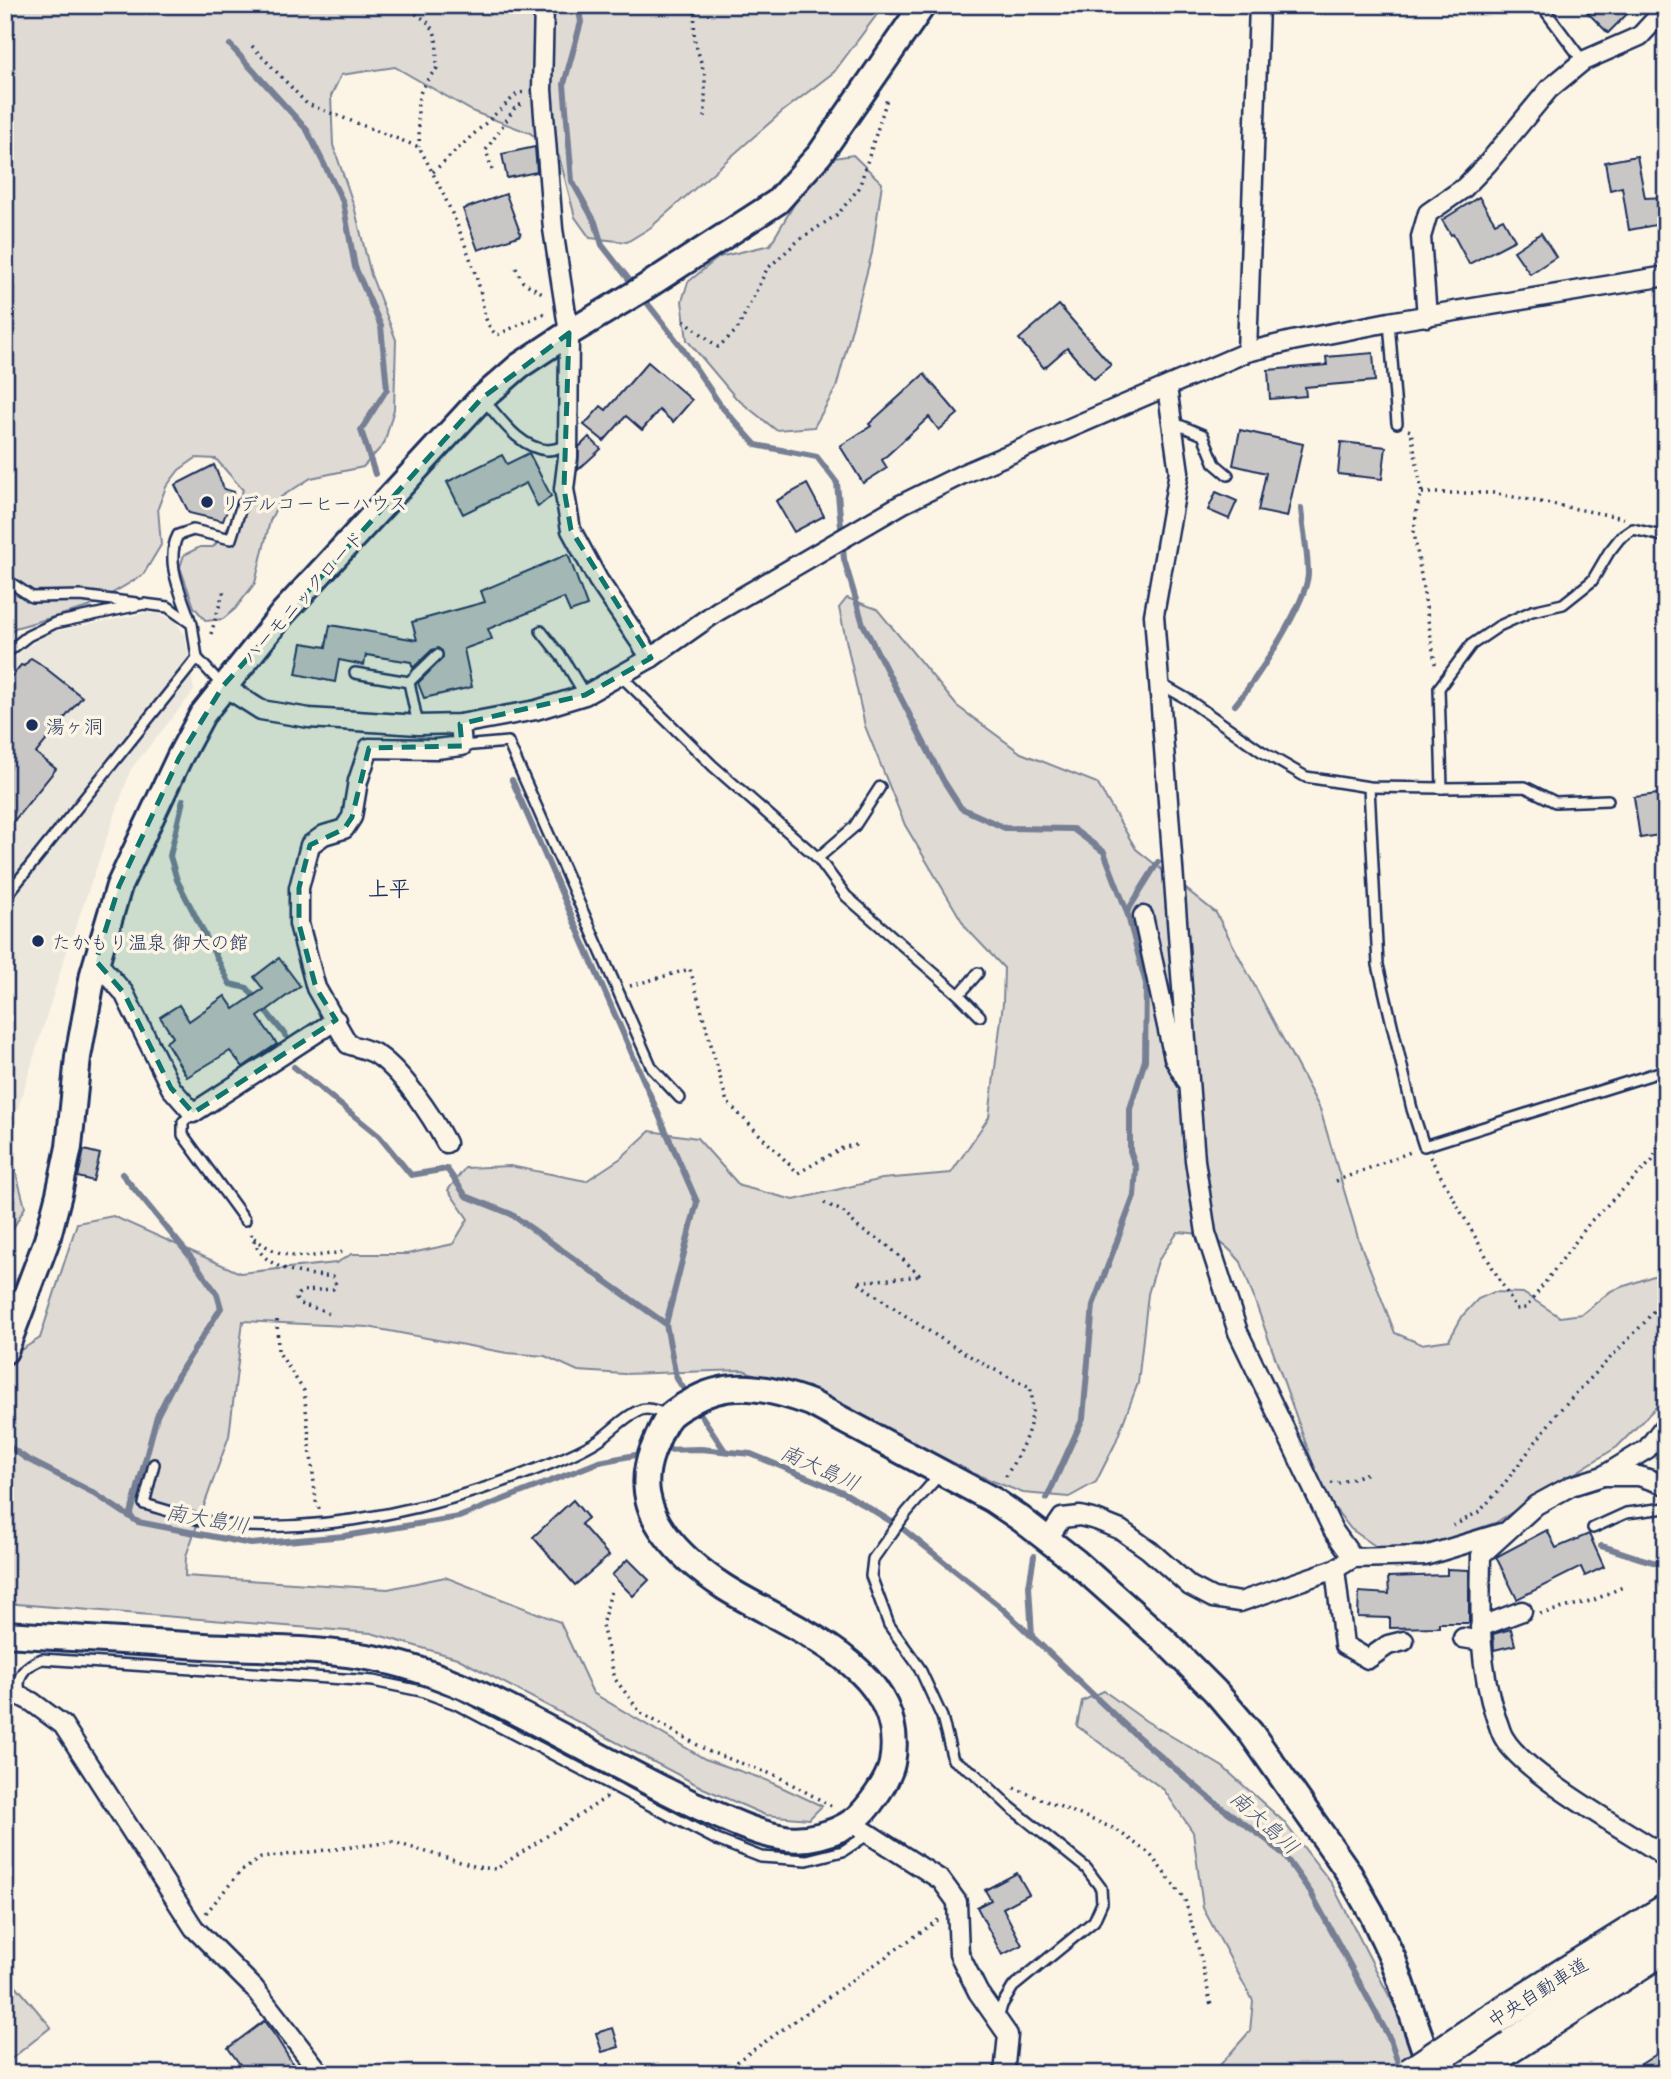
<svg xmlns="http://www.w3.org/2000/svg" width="1671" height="2079" font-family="'Playpen Sans','Klee One',sans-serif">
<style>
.built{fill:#ece7dc}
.green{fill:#dfdbd4;stroke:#7d8599;stroke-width:2}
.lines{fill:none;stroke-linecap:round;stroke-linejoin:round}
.stream{stroke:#767f94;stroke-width:6}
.building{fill:#c8c7c6;stroke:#1b2f5e;stroke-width:2}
.lane-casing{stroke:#1b2f5e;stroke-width:14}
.street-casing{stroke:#1b2f5e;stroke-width:23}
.secondary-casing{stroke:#1b2f5e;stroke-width:30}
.highway-casing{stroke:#1b2f5e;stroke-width:37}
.path{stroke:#1b2f5e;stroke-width:3.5;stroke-dasharray:2 5;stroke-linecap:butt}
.lane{stroke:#fcf5e5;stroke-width:9}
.street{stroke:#fcf5e5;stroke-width:18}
.secondary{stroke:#fcf5e5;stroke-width:24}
.highway{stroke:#fcf5e5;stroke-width:32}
.highway-bridge-casing{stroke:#1b2f5e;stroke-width:37;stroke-linecap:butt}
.highway-bridge{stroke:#fcf5e5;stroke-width:32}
.marked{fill:#0f766e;fill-opacity:0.2;stroke:#0f766e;stroke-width:5;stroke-dasharray:14 9;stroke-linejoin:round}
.poi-dot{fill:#1b2f5e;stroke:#fcf5e5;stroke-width:2.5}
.labels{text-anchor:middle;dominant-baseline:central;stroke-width:7;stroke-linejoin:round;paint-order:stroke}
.poi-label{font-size:19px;fill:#1b2f5e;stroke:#fcf5e5;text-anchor:start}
.street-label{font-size:19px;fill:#1b2f5e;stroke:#fcf5e5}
.neighbourhood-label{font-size:21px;font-weight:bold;fill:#1b2f5e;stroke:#fcf5e5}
.water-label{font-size:21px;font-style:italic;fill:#485779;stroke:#fcf5e5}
</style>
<rect width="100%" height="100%" fill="#fcf5e5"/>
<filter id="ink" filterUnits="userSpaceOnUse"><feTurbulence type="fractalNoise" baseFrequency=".0143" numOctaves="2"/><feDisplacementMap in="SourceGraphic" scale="14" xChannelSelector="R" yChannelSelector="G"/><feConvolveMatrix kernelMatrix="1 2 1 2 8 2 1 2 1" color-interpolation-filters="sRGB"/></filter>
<g filter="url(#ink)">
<polygon class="built" points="146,613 160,614 176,622 185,635 194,691 131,769 63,963 16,1115 5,1114 5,667 26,647 53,632"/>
<g class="green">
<polygon points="5,5 884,5 834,72 782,112 650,228 627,242 590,238 575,217 559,156 530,133 474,112 395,67 341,75 331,96 333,145 354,206 371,275 396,340 394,409 384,444 363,467 311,478 281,497 270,521 255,583 235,609 223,619 206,621 194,607 180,567 184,555 200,547 213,547 226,532 243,490 216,459 196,458 179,470 166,487 158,508 161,545 143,575 89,607 15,628 5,639"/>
<polygon points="853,155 882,183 872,253 836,388 814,427 776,430 736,398 687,340 682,301 688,282 719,257 770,245 796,201 834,158"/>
<path d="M847,598L877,609L957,706L1021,753L1097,783L1136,849L1216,913L1320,1109L1359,1241L1395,1333L1421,1344L1449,1340L1463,1315L1478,1299L1494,1292L1523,1293L1560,1317L1582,1314L1611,1291L1656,1275L1666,1279V1397L1617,1447L1495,1523L1438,1542L1381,1550L1351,1529L1333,1506L1316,1472L1241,1262C1222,1239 1208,1233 1178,1232L1158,1261L1148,1294L1138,1383L1115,1444L1096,1482L1069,1497L1023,1493L950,1464L861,1414L743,1370L624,1374L578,1371L545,1356L507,1353L368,1327L243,1321L229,1436L186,1556L185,1576L388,1589L445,1577L560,1622L593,1693L705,1759L766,1780L822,1806L809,1819L765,1815L703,1788L457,1658L371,1633L5,1603V1344L21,1350L40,1338L77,1223L113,1216L240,1273L336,1263L352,1254H407L453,1244L468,1219L448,1190L465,1168L510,1166L586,1181L621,1158L650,1131L697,1138L740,1186L794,1200L882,1179L951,1173L989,1117L1003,1003L1004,968L966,928L905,825L865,726L839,608Z"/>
<polygon points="5,1141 8,1142 25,1207 5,1243"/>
<polygon points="1104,1691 1146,1721 1223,1767 1283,1821 1332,1884 1429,2074 1216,2074 1220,2065 1250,2031 1253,2001 1203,1908 1193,1832 1164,1790 1077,1726 1082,1701"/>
<polygon points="8,1976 51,2027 5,2064 5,1979"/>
</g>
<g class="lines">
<g class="stream">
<polyline points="578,5 581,22 564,84 572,181 595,222 602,245 634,286"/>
<polyline points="230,45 307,130 343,202 355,267 381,326 387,389 361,430 375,474"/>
<polyline points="641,295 680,345 721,406 756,445 817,457 837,483 844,559 863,624 943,780 961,808 1005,828 1073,829 1104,852 1127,912 1146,984 1145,1060 1130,1109 1130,1151 1136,1168 1134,1196 1093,1305 1083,1418 1047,1498"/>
<path d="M1235,705C1255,681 1307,603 1308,574C1308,552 1303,530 1301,509"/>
<polyline points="512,780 697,1202 666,1324 676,1377 689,1397"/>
<polyline points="183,800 170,856 177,880 230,984 247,988 286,1036"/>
<polyline points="1127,912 1158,862"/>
<polyline points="294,1067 379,1136 411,1175 447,1169 466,1196 511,1214 666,1324"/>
<polyline points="122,1174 193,1260 217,1294 221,1308 178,1375 157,1416 130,1517"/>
<polyline points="695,1406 725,1451"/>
<polyline points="5,1444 27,1459 92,1492 138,1522 251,1544 345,1536 459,1517 599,1462 646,1453"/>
<polyline points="660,1450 701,1449 751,1454 845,1493 903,1529 1003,1609 1130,1730 1214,1802 1267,1840 1284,1855 1311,1893 1390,2039 1401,2072"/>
<path d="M1601,1546C1623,1552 1643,1561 1666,1565"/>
<polyline points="1032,1636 1029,1586 1034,1556"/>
</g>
</g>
<g class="building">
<polygon points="1580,5 1636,5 1608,33"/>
<polygon points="535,147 537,172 507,178 502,154"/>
<polygon points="1637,156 1645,198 1666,197 1666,223 1629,230 1622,187 1610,190 1605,162"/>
<polygon points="506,194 521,235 478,250 463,209"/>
<polygon points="1479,197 1495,223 1503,219 1515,240 1469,264 1453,234 1451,235 1442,220"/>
<polygon points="1541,233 1556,257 1530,274 1514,251"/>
<polygon points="1059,305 1111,365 1094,379 1067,348 1044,368 1019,339"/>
<polygon points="1373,353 1375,381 1305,387 1306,396 1270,399 1268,370 1327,365 1326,357"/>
<polygon points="648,362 692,400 673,422 659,410 642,430 626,416 604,441 584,425 601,406 606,410"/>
<polygon points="924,374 958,414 939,430 929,417 882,460 887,468 863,483 840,446 871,426 869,424"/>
<polygon points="1240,430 1303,444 1287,517 1258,511 1266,473 1233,465"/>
<polygon points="589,437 601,449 578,470 579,447"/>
<polygon points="1341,442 1386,447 1382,479 1338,474"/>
<polygon points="529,453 551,496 538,507 526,483 463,514 447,482 502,455 507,464"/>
<polygon points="214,465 224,489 234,492 223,521 189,513 175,485"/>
<polygon points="807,484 824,516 794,532 776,501"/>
<polygon points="1216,492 1237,501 1229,519 1208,510"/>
<polygon points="568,554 587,606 570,612 564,598 488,629 492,639 464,649 472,687 424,698 418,683 443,658 442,651 438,648 432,650 413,668 411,662 366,655 364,665 339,660 335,682 296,674 302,643 326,647 330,625 417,640 412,622 485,602 481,591"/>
<polygon points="31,658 39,663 82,697 36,753 56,769 5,832 5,684 21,665 24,666"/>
<polygon points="1666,793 1666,834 1640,838 1634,797"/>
<polygon points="279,958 300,986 258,1017 277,1044 243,1067 230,1051 187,1077 166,1042 173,1037 160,1017 179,1005 189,1021 225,996 234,1009 263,989 254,977"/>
<polygon points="84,1150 100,1154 93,1181 78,1177"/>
<polygon points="573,1500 588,1518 581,1524 609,1556 575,1585 533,1537"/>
<polygon points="1547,1530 1556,1548 1589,1534 1604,1567 1585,1576 1581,1567 1517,1599 1496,1557"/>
<polygon points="628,1559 649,1580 633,1596 612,1575"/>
<polygon points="1447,1569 1469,1570 1469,1623 1439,1623 1439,1627 1390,1628 1390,1618 1358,1617 1359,1592 1389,1594 1388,1577 1447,1575"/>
<polygon points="1511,1629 1515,1645 1494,1650 1493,1634"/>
<polygon points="1017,1873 1029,1894 1003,1908 1022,1945 1002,1955 977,1907 991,1900 985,1890"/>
<polygon points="264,2021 276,2037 299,2074 247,2074 228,2048"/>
<polygon points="613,2028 619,2047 602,2052 596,2033"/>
<polygon points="1666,2048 1666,2074 1626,2074"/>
</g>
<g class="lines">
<g class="lane-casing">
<g id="lane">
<polyline points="1541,5 1583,61"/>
<polyline points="1389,322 1397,423"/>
<path d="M483,399C500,418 519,448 547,450C553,450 562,447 568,446"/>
<polyline points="1172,422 1203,435 1215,464 1228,475"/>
<polyline points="5,579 32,597 81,596 136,603"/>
<path d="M191,623C182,595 164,562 178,535L193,530L231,539L242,504"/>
<polyline points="541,631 564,660 585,695"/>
<polyline points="5,654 28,636 55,623 144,604 168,607 192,624 197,658 222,685"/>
<polyline points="355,673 409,682 418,725"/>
<polyline points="621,676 713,766 818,858 846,896 959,995 980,1016"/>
<polyline points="409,682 437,655"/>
<polyline points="1159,683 1187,699 1261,751 1306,777 1369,787 1442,788 1439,688 1471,645 1499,626 1532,611 1563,604 1592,581 1609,552 1620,538 1633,529 1666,537"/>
<polyline points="462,746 508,742 652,1068 680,1098"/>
<polyline points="1369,787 1378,965 1412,1109 1424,1146 1666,1070"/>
<polyline points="1442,788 1525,787 1555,802 1608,800"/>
<polyline points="818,858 854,827 880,787"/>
<polyline points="5,893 7,895 197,658"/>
<polyline points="959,995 978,973"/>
<polyline points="193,1113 183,1122 183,1135 245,1220"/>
<path d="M154,1464L144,1504C171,1511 199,1522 227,1525C337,1533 446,1506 547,1465C564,1458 584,1450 600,1439C612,1431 624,1417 638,1411C647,1406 659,1411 668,1416"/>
<polyline points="940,1474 907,1512 873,1559 871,1576 889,1625 919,1667 942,1717 953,1760 973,1772 1010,1807 1086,1868 1101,1888 1102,1903 1094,1921 1013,1987 1002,2005 998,2019"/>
<polyline points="1593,1528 1626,1513 1666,1508"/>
<path d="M21,1695C14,1676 26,1665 42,1659L373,1681L421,1691L456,1704L717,1840L761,1857L807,1860L843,1851L869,1834"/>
</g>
</g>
<g class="street-casing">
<g id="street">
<polyline points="544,5 542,90 553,229 569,333 568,457 564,489 571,530 598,580 651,658"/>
<polyline points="1427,317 1421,237 1428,213 1464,188 1488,163 1549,89 1583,61 1640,36 1666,8"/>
<polyline points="1247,352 1259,5"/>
<polyline points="1167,387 1179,472 1154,615 1195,1160 1206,1233 1238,1332 1333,1530 1353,1558"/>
<polyline points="223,686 261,710 309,718 418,725 460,724 536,710 585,695 651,658 718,611 902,504 963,474 1247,352 1292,341 1389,322 1666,276"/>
<polyline points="1143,916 1174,1058 1186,1080"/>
<polyline points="96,961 124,993 171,1088 193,1113 336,1020"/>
<path d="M446,1143C432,1116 400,1068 374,1053C366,1049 356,1047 348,1044L316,988L299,924V888L310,845L324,835L344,829L352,817L358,781L369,748L436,749L462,746L460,724"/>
<path d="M1666,1424L1647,1449L1603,1476L1571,1486L1536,1505L1481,1555C1480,1610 1478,1665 1496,1718C1499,1724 1500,1732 1504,1738C1524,1773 1620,1827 1657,1851L1666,1859"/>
<polyline points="1603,1476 1639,1476 1666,1485"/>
<polyline points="1047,1540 1062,1518 1080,1516 1096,1520 1121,1530 1149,1550 1190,1586 1213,1598 1240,1602 1335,1569 1353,1558 1425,1556 1501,1533"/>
<polyline points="1335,1569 1344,1645 1368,1659 1388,1645 1404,1641"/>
<polyline points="1480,1627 1522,1611"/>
<polyline points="1463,1638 1481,1641"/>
<polyline points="5,1688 32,1702 63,1725 194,1928 254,1988 321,2074"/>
<polyline points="853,1821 863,1830 941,1880 957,1902 959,1954 978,1992 1008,2035 1004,2074"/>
</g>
</g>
<g class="secondary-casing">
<g id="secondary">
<polyline points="5,1351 47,1240 59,1194 69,1147 78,1057 93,974 119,886 179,758 202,715 283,613 479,401 519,366 569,333 644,288 777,202 820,154 923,5"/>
<path d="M5,1634C71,1638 138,1642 204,1646C261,1649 321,1648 378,1659C417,1667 455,1682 490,1699C559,1733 626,1772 695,1805C724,1818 753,1833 785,1838C806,1841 835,1834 853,1821C867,1811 889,1780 892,1763C910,1666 788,1628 724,1587C701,1572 681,1556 665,1534C646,1508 641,1482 652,1452C657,1441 661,1426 669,1417C674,1411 682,1407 689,1403C728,1378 770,1388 811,1403L993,1500L1021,1519L1075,1561L1165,1641L1215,1691L1251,1733L1347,1870L1372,1914L1393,1959L1433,2074"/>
</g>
</g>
<g class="highway-casing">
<g id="highway">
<polyline points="1493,2019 1666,1911"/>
<polyline points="1467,2074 1666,1946"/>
</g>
</g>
<g class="path">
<polyline points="695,5 694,38 705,76 705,117"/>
<path d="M403,7C438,25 437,29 437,68C408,101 421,107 419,147"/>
<path d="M252,46L307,104L419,147C443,191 465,238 479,286C484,304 482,323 497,335L547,312"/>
<polyline points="492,170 486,150 514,109 523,103"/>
<polyline points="433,172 518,93 526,92"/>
<polyline points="516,268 523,282 544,294"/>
<polyline points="684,320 718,347 737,330 767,269 799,240 838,214 859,188 887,99"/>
<polyline points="1408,430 1411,431 1422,493 1417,507 1414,532 1436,669"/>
<polyline points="1422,493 1493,493 1624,518"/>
<polyline points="211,634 224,590"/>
<polyline points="630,986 690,969 727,1102 798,1173 844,1147 857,1145"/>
<polyline points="1430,1157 1516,1309 1526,1308 1591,1221 1652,1161 1666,1128 1663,1103 1666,1094"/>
<polyline points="1336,1181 1413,1151"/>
<path d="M824,1203L842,1211L860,1229L886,1244L921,1276L857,1282C912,1321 968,1359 1030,1387C1039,1422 1021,1449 1004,1480"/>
<path d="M251,1234C253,1238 255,1245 258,1249C274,1273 308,1274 333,1277L336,1285L333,1289L303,1291L298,1294L296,1299L300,1304L325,1311L332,1317"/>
<path d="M254,1238C286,1263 307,1257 345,1252"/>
<polyline points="277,1320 278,1351 304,1391 316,1501 320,1511"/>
<polyline points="1331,1483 1336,1484 1368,1473"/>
<polyline points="1453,1526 1480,1511 1501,1488 1558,1412 1644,1323 1666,1295"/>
<polyline points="611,1592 602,1625 615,1679 641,1713 710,1752 777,1776 833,1807"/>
<polyline points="1540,1614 1594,1600 1625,1586"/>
<polyline points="1014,1788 1115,1829 1149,1853 1185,1900 1202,1961 1211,2006"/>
<polyline points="206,1913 240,1872 261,1858 393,1842 477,1867 496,1869 607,1797"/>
<polyline points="608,2063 610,2074"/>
<polyline points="719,2074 938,1920"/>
</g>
<use href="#lane" class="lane"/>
<use href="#street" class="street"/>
<use href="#secondary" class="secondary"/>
<use href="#highway" class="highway"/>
<g class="highway-bridge-casing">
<polyline id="highway-bridge" points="1411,2074 1493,2019"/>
</g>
<use href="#highway-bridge" class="highway-bridge"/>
</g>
</g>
<path class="marked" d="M569,333L564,489L571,530L651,658L585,695L460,724L462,746L369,748L352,817L344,829L310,845L299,888V924L316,988L336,1020L193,1113L171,1088L124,993L96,961L119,886L179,758L223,686L482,398Z"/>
<g class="poi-dot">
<circle cx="207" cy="502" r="7"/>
<circle cx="32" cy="725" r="7"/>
<circle cx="38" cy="941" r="7"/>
</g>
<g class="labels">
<g class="poi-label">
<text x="221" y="502">リデルコーヒーハウス</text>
<text x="46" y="725">湯ヶ洞</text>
<text x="52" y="941">たかもり温泉 御大の館</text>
</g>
<g class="street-label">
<text transform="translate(302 596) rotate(-48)">ハーモニックロード</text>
<text transform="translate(1537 1991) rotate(-32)">中央自動車道</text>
</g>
<g class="neighbourhood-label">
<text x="389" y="887">上平</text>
</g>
<g class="water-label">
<text transform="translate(821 1466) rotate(24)">南大島川</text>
<text transform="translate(208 1517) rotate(10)">南大島川</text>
<text transform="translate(1266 1821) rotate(42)">南大島川</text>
</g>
</g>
<rect width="1671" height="2079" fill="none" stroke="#fcf5e5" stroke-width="28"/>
<rect x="14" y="14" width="1643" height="2051" fill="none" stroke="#1b2f5e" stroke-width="2.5" filter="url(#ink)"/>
</svg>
